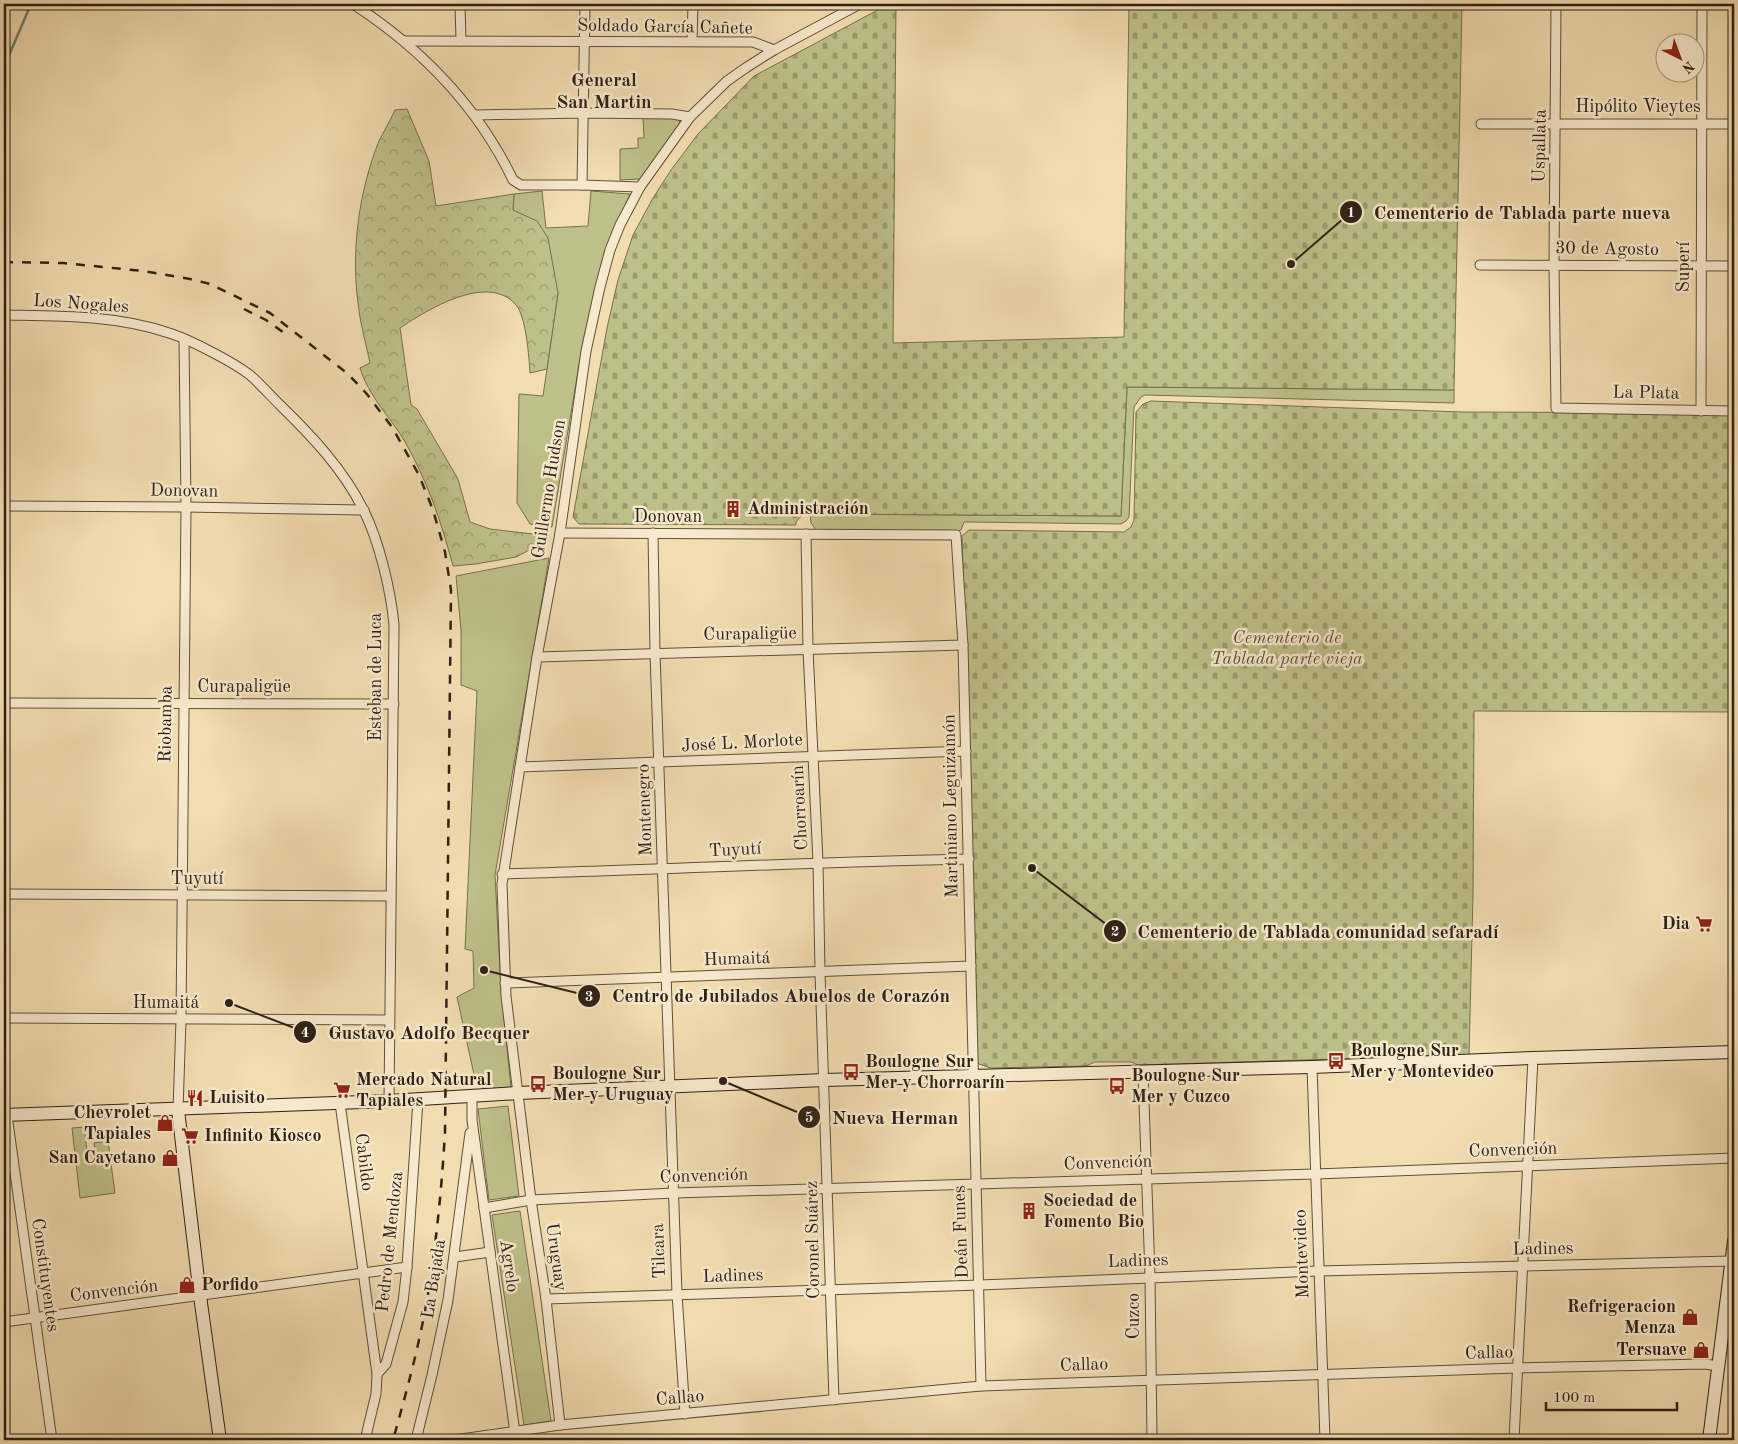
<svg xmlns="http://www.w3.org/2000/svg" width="1738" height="1444" font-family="'Old Standard TT',serif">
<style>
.green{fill:#bec089;stroke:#76704f}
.forest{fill:url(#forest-crowns);stroke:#76704f}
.cemetery{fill:url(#cemetery-stones);stroke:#76704f}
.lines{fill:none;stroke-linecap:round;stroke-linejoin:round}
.stream{stroke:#6f7e70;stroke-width:2.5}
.street-casing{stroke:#5e503c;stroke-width:11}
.secondary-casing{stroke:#2d2115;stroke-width:14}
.street{stroke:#f7e9cc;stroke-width:9}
.secondary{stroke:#f7e9cc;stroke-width:12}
.rail{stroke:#2d2115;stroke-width:2.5;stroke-dasharray:9 9;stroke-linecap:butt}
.labels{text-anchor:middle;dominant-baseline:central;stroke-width:5;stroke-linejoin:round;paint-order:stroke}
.street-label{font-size:18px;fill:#2d2115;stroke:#f7e9cc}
.poi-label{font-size:18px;font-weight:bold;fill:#2d2115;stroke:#f7e9cc;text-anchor:start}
.park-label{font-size:18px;font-style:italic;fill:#585138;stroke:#f7e9cc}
.neighbourhood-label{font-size:19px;font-weight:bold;fill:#2d2115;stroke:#f7e9cc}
.leader{fill:none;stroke:#2d2115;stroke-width:2}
.callout-dot{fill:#2d2115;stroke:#f7e9cc;stroke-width:2}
.mark-label{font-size:15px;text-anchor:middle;font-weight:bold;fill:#fff}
.callout-label{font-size:19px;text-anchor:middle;font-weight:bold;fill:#2d2115;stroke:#f7e9cc;stroke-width:5;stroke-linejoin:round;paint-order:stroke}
</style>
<defs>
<pattern id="forest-crowns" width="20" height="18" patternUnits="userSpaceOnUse" patternTransform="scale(1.25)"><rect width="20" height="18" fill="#bec089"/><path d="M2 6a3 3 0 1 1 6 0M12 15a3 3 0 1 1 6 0" fill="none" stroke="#9b9c6f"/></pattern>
<pattern id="cemetery-stones" width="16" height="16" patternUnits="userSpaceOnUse" patternTransform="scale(1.25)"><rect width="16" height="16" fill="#bec089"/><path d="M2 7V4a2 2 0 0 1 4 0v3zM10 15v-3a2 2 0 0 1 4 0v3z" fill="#9b9c6f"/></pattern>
</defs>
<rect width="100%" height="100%" fill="#f2ddb1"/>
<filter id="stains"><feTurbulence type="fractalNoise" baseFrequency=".004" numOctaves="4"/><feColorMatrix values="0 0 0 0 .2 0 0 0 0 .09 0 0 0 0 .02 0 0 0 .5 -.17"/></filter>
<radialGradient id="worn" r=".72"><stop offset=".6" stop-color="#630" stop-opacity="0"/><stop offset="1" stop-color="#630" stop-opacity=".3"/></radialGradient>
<g class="green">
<polygon points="643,118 676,118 681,123 641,179 620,180 620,149 638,148 638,138 644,138"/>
<polygon points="542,191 546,228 588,226 591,191 630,194 604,257 583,341 552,527 530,524 517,503 519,394 543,396 558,293 513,210 514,194"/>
<polygon points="1127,387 1454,390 1454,403 1145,395 1141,397 1134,407 1129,517 1126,521 1121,524 970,522 964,522 961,530 954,531 820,530 816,530 811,523 810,514 1121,516"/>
<polygon points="549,558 495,875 501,989 511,1088 485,1090 475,1079 457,997 474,988 473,951 465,949 477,691 461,685 461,630 456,576"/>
<polygon points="508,1106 519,1196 489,1200 478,1109"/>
<polygon points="84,1127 87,1152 95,1151 94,1143 108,1141 115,1193 80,1198 72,1128"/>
<polygon points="520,1211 551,1421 524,1425 492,1215"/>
</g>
<path class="forest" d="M407,109L429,161L436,206L514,194L513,210L537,221L548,238L558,293L547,369L530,373C529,357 526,316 516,305C488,272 427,310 400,328L411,405L417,409L458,479L470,522L490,529L541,535L537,546L516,557L476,564L453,566C441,521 427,480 404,440C389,416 368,395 360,368L370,363C366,343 360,323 358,303C351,249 359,191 379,141C384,131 390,121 395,110Z"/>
<g class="cemetery">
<polygon points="889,4 896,4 893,343 1124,337 1129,4 1462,4 1454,390 1127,387 1121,516 807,514 802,515 796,522 796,525 579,524 573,517 607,328 618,280 633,235 653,198 671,170 698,134 754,76"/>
<polygon points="1151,401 1462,412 1734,413 1734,712 1474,711 1473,895 1469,1055 1138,1065 1131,1062 1095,1062 1086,1066 991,1068 979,1064 977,1060 962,536 969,530 1124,532 1131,527 1134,520 1136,412 1143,404"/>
</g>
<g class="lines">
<polyline class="stream" points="4,67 31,4"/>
<g class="street-casing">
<g id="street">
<path d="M353,4C422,49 477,105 513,180L521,185H582L640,187"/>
<polyline points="460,4 461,41"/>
<polyline points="1556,4 1554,264 1556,408 1734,411"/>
<polyline points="405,41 753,42 774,50"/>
<polyline points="692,41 693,4"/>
<polyline points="475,115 582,113 672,114 690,117"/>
<polyline points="1481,124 1734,124"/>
<polyline points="582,185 585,4"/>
<polyline points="1480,265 1734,266"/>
<path d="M4,315C60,316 116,315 169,333C189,339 233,362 250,375C260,384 270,395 280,405C312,436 344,470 364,511C379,541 391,591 394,625L389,1101"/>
<polyline points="1701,411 1702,4"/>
<polyline points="4,506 186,507 364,510"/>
<polyline points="560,533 956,535 963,645 981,1386"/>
<polyline points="653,533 655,653 677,1294 685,1414"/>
<polyline points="806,534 808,649 818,862 820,972 834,1400"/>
<polyline points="537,657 963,645"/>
<polyline points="4,703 394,704"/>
<polyline points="520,767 966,751"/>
<path d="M502,874C658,870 813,862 969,859"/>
<polyline points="4,894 390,896"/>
<polyline points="505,983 971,966"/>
<polyline points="4,1018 389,1020"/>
<polyline points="1312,1067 1325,1440"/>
<polyline points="1143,1072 1150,1276 1152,1440"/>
<polyline points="472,1097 472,1120 516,1440"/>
<polyline points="340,1103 377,1374 376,1394 365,1440"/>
<polyline points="178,1110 181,1020 186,507 184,339"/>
<polyline points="7,1115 52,1440"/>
<polyline points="484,1208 531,1200 674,1193 1316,1174 1734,1158"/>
<polyline points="455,1257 490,1252"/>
<polyline points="546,1299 980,1285 1318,1271 1731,1261"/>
<polyline points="4,1322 407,1267"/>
<polyline points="377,1374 386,1364 403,1302 407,1267 418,1100"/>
<polyline points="560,1425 546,1299 531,1200 506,996 502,884 537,657 560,533 586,351 600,287 610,250 620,225 640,187 690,117 727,81 747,67 774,50 860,4"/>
<polyline points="416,1440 432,1375 448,1300 470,1133"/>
<polyline points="454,1440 560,1425 981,1386 1517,1368 1705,1364 1719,1366"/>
<polyline points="1514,1440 1533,1058"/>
</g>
</g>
<g class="secondary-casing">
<g id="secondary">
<polyline points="178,1110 200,1296 220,1440"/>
<polyline points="4,1115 389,1101 518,1093 824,1080 1312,1067 1533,1058 1734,1052"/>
<polyline points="1709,1440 1734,1241"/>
</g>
</g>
<use href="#street" class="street"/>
<use href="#secondary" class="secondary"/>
<g class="rail">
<path d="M4,262L63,263L143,271L190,279L210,284L270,313L348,374L366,393L392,427L419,475L433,510L445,552L451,590L445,1132C442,1184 437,1236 429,1288C421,1339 407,1390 393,1440"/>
<polyline points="244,309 266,320 287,335"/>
</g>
</g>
<defs>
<g id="building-bare" transform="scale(1.35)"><path d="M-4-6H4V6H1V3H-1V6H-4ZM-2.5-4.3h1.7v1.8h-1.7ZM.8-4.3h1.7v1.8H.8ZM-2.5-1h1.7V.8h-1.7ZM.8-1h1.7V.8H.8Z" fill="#8f2418" stroke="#f7e9cc" stroke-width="2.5" paint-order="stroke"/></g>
<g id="supermarket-bare" transform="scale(1.35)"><path d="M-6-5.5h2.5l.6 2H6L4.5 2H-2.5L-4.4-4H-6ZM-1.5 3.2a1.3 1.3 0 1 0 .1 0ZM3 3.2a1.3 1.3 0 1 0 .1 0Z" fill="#8f2418" stroke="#f7e9cc" stroke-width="2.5" paint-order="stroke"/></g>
<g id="bus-bare" transform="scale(1.35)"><path d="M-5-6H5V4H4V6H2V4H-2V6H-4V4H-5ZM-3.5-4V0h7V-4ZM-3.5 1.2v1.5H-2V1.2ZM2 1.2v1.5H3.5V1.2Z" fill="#8f2418" stroke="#f7e9cc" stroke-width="2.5" paint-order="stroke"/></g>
<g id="restaurant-bare" transform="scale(1.35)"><path d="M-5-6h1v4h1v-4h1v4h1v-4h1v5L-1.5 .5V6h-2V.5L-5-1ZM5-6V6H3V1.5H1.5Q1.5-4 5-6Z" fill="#8f2418" stroke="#f7e9cc" stroke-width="2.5" paint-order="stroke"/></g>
<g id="shop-bare" transform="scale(1.35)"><path d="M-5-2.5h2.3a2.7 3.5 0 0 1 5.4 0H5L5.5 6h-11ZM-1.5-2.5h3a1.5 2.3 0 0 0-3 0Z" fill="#8f2418" stroke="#f7e9cc" stroke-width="2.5" paint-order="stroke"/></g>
</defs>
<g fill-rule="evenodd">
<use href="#building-bare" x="733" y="509"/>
<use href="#supermarket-bare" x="1704" y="924"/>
<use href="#bus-bare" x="1336" y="1061"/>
<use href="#bus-bare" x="851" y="1072"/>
<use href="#bus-bare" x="538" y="1084"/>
<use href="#bus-bare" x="1117" y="1086"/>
<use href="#supermarket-bare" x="342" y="1090"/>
<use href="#restaurant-bare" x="195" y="1098"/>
<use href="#shop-bare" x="165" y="1123"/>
<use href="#supermarket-bare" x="190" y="1136"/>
<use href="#shop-bare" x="170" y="1158"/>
<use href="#building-bare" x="1029" y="1211"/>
<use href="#shop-bare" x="187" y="1285"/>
<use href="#shop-bare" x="1690" y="1317"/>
<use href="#shop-bare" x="1701" y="1350"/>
</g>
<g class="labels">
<g class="street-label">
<text transform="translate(665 27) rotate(1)">Soldado García Cañete</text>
<text x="1638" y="107">Hipólito Vieytes</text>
<text transform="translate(1540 146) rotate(-89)">Uspallata</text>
<text transform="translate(1607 249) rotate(1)">30 de Agosto</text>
<text transform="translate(1684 267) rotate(-90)">Superí</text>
<text transform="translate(81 304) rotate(4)">Los Nogales</text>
<text transform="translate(1646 393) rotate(1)">La Plata</text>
<text transform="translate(549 489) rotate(-81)">Guillermo Hudson</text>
<text transform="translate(184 491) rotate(1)">Donovan</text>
<text x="668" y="517">Donovan</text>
<text transform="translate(750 634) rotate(-1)">Curapaligüe</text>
<text transform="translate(376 677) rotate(-90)">Esteban de Luca</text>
<text x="244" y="687">Curapaligüe</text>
<text transform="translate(166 724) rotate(-89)">Riobamba</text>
<text transform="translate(742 743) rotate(-3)">José L. Morlote</text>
<text transform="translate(951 806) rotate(-91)">Martiniano Leguizamón</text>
<text transform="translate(800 808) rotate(-93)">Chorroarín</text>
<text transform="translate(645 810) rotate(-92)">Montenegro</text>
<text transform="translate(735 850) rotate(-3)">Tuyutí</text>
<text x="197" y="879">Tuyutí</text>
<text transform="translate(737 959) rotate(-2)">Humaitá</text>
<text x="166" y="1003">Humaitá</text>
<text transform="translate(1513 1150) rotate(-2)">Convención</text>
<text transform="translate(364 1162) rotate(83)">Cabildo</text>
<text transform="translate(1108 1163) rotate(-2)">Convención</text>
<text transform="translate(704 1176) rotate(-2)">Convención</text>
<text transform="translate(961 1232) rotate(-92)">Deán Funes</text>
<text transform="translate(813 1240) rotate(-91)">Coronel Suárez</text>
<text transform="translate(390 1242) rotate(-84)">Pedro de Mendoza</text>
<text transform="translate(1543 1249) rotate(-1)">Ladines</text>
<text transform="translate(659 1251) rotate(-92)">Tilcara</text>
<text transform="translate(1302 1254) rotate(-92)">Montevideo</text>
<text transform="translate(556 1257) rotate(82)">Uruguay</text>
<text transform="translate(1138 1261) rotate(-2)">Ladines</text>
<text transform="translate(509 1266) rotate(82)">Agrelo</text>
<text transform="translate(45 1275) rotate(82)">Constituyentes</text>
<text transform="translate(733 1276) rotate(-2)">Ladines</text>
<text transform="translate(434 1279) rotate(-81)">La Bajada</text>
<text transform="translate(114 1291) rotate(-7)">Convención</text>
<text transform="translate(1134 1316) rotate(-90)">Cuzco</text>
<text transform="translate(1489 1353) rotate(-2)">Callao</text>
<text transform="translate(1084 1365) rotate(-2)">Callao</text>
<text transform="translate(680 1398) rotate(-5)">Callao</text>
</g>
<g class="poi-label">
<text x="747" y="509">Administración</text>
<text x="1690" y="924" text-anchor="end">Dia</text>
<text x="1350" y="1051">Boulogne Sur<tspan x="1350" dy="21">Mer y Montevideo</tspan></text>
<text x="865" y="1062">Boulogne Sur<tspan x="865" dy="21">Mer y Chorroarín</tspan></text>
<text x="552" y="1074">Boulogne Sur<tspan x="552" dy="21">Mer y Uruguay</tspan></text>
<text x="1131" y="1076">Boulogne Sur<tspan x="1131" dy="21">Mer y Cuzco</tspan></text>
<text x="356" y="1080">Mercado Natural<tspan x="356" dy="21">Tapiales</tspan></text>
<text x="209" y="1098">Luisito</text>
<text x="151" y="1113" text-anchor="end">Chevrolet<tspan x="151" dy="21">Tapiales</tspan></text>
<text x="204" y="1136">Infinito Kiosco</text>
<text x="156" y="1158" text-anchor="end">San Cayetano</text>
<text x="1043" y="1201">Sociedad de<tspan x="1043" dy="21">Fomento Bio</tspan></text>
<text x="201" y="1285">Porfido</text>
<text x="1676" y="1307" text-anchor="end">Refrigeracion<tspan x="1676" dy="21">Menza</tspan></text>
<text x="1687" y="1350" text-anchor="end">Tersuave</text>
</g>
<g class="park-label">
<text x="1287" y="638">Cementerio de<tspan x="1287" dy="21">Tablada parte vieja</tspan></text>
</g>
<g class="neighbourhood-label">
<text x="604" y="81">General<tspan x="604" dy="22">San Martin</tspan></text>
</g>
</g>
<path class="leader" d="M1291 264L1351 212M1032 868L1115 931M484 970L589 996M229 1003L305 1032M723 1081L809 1117"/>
<g class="callout-dot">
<circle cx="1291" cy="264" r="5"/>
<circle cx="1032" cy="868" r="5"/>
<circle cx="484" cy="970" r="5"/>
<circle cx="229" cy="1003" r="5"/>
<circle cx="723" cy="1081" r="5"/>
<circle cx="1351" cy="212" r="12"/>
<circle cx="1115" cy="931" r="12"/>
<circle cx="589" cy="996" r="12"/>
<circle cx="305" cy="1032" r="12"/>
<circle cx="809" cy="1117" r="12"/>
</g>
<g class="mark-label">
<text x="1351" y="217">1</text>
<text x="1115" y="936">2</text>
<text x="589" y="1001">3</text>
<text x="305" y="1037">4</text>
<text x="809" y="1122">5</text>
</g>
<g class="callout-label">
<text x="1522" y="219">Cementerio de Tablada parte nueva</text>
<text x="1318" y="938">Cementerio de Tablada comunidad sefaradí</text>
<text x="781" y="1002">Centro de Jubilados Abuelos de Corazón</text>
<text x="429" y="1039">Gustavo Adolfo Becquer</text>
<text x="895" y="1124">Nueva Herman</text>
</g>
<rect width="1738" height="1444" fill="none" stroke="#f2ddb1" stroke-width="20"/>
<rect x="5" y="5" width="1728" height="1434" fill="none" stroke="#2d2115" stroke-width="2.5"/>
<rect x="10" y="10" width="1718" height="1424" fill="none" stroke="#2d2115"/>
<g transform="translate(1680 58) rotate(138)"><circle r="24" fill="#f7e9cc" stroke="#a69983"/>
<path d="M0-4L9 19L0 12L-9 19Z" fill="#8f2418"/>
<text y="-8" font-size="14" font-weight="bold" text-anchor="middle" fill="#2d2115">N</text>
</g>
<path d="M1546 1402v8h131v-8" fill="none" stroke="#2d2115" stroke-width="2.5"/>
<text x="1553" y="1402" font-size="15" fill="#2d2115" stroke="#f7e9cc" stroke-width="4" paint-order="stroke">100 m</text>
<rect width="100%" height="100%" filter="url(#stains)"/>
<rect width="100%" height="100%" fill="url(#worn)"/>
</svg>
